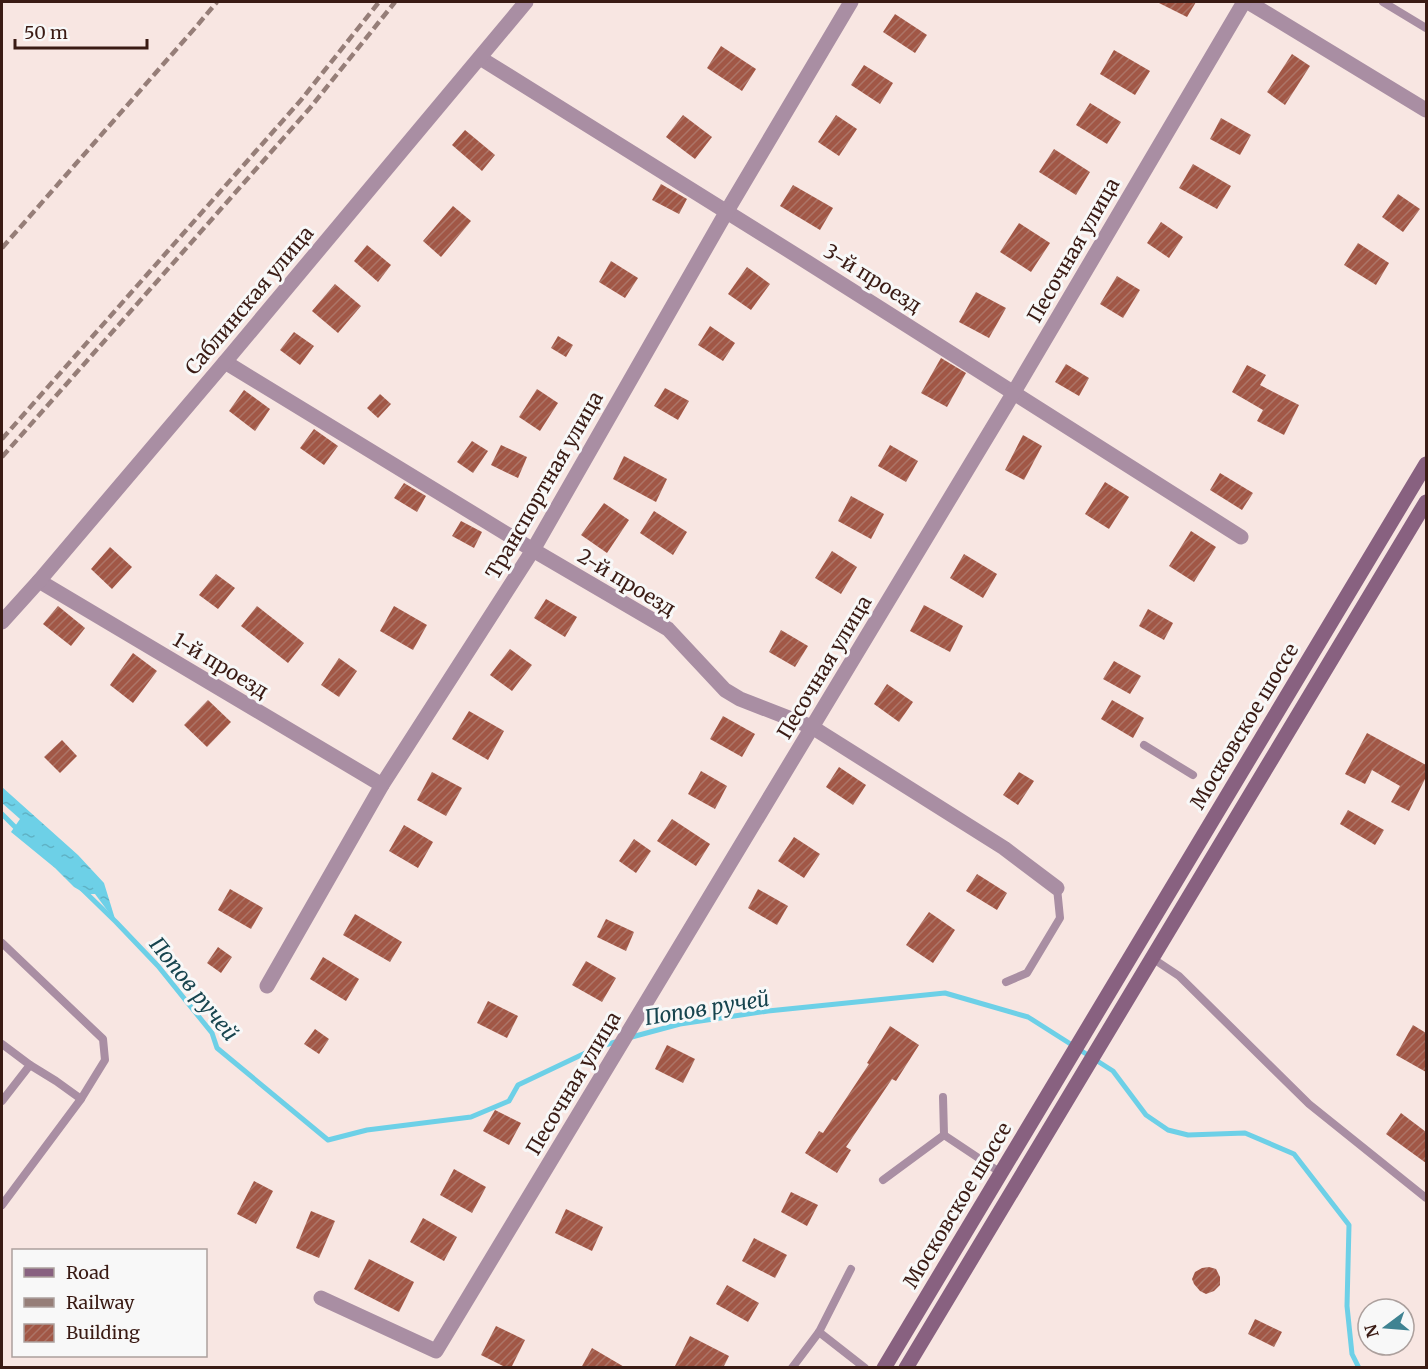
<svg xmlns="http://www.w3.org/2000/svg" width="1428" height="1369" font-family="Merriweather,serif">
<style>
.water{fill:url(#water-ripples)}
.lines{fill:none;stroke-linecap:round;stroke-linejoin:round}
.stream{stroke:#6dd0e7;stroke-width:5}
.building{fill:url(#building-hatch)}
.service{stroke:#a98ea3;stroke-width:8}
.minor{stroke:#a98ea3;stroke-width:15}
.secondary{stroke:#886180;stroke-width:15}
.rail{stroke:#967e78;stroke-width:4.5;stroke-dasharray:9 4.5;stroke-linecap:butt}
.labels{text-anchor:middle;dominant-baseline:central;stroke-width:6;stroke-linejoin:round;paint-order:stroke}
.street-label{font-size:20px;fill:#3a1b14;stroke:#f8f8f8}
.water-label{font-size:21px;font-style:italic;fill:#17444e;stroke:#f8f8f8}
</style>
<defs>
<pattern id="water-ripples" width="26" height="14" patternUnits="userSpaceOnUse" patternTransform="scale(1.5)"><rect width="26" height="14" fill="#6dd0e7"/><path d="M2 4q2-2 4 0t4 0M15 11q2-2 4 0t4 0" fill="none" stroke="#5fb2c5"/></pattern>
<pattern id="building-hatch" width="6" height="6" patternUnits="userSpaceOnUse" patternTransform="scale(1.5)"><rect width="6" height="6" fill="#a15746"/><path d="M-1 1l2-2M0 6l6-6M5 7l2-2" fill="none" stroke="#ac7568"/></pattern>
</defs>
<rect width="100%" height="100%" fill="#f8e6e2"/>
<polygon class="water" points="2,787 78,855 104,883 116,922 95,894 86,894 74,887 55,868 11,832 20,819 2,803"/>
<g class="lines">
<g class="stream">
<polyline points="2,814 18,830"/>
<polyline points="82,889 116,922 158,966 212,1033 217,1048 328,1140 367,1130 471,1117 509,1101 518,1085 598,1047 619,1041"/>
<polyline points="628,1038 680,1024 768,1011 945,993 1028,1017 1113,1071 1146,1115 1168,1130 1188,1135 1245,1133 1294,1154 1349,1225 1347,1306 1352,1354 1359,1368"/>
</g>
</g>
<g class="building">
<polygon points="1157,2 1196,2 1187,17"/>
<polygon points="895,14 927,35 915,53 883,32"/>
<polygon points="721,46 756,69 742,91 707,68"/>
<polygon points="1114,50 1150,71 1135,95 1100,74"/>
<polygon points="1292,54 1310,66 1285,105 1267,92"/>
<polygon points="864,65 893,83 880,104 851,85"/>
<polygon points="1090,103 1121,122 1107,144 1076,125"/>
<polygon points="683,115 712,137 695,159 666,137"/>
<polygon points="836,115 857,129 839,156 818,142"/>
<polygon points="1221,118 1251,135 1240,155 1210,139"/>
<polygon points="465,130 495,155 482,171 452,145"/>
<polygon points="1054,149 1090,172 1076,195 1039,172"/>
<polygon points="1193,164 1231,186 1217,209 1179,188"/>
<polygon points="661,184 687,199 679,214 652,200"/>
<polygon points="793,185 833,208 820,230 780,206"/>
<polygon points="1398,194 1420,209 1403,232 1382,217"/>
<polygon points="453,206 471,221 441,257 423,241"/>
<polygon points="1161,222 1183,237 1169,258 1147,243"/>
<polygon points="1019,223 1050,243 1031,272 1000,252"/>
<polygon points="1358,243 1389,263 1376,285 1344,265"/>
<polygon points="367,245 391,265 378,282 354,261"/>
<polygon points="611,261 638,278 625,298 599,282"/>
<polygon points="747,267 770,284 751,310 728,294"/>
<polygon points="1117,276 1140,290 1123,318 1100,304"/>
<polygon points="335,284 361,306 338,333 312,311"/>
<polygon points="976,292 1006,308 989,338 959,322"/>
<polygon points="710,326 735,343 723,361 698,345"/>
<polygon points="294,332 314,346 300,365 280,350"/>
<polygon points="558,336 573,345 566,357 551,348"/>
<polygon points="941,358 966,373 947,407 921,393"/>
<polygon points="1066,364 1089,378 1079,396 1055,382"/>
<polygon points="1247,365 1266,375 1260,385 1299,405 1284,435 1257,421 1263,410 1232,392"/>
<polygon points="665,388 689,401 678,420 654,406"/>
<polygon points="537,389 558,403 540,431 519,417"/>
<polygon points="244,390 270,409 255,431 229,411"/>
<polygon points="380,394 391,404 378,418 367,408"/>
<polygon points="314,429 338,446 324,465 300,448"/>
<polygon points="1023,435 1042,446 1024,480 1005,470"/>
<polygon points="472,441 488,451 473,473 457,462"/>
<polygon points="501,445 527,457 518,478 491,465"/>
<polygon points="890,445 918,461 906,482 878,466"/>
<polygon points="624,456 667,479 656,502 613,479"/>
<polygon points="1220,473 1253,493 1242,510 1210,490"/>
<polygon points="1105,482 1129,497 1109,529 1085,514"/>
<polygon points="404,483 426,496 417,512 394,498"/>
<polygon points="851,496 884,514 871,539 838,521"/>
<polygon points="604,503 629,520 607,553 581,535"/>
<polygon points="654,511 687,532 673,555 640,533"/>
<polygon points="461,521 482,532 474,548 452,536"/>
<polygon points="1191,531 1216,547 1194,582 1169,566"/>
<polygon points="110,547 132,567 112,589 91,569"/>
<polygon points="832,551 857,567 841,594 815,578"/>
<polygon points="964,554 997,574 983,598 950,578"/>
<polygon points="216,574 235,588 218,609 199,595"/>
<polygon points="546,599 577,617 565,637 534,618"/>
<polygon points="924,605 963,626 950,652 910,631"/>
<polygon points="58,606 85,628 71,646 43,624"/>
<polygon points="257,606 304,643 288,663 241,626"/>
<polygon points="394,606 427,625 413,650 380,631"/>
<polygon points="1148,609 1173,623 1164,640 1139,626"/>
<polygon points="781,630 808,646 795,667 769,652"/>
<polygon points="510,649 532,665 512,691 490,675"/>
<polygon points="133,653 157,671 133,703 110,685"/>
<polygon points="339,658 357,671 339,697 321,685"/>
<polygon points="1114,661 1141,676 1130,694 1103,679"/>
<polygon points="887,684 913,702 899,722 874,704"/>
<polygon points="208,700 231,722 207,747 184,725"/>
<polygon points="1112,700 1144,718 1133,738 1101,719"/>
<polygon points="469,711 504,731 488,760 452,739"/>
<polygon points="723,716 755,734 742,757 710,739"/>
<polygon points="1367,733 1426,765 1426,777 1409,811 1391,802 1400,786 1372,770 1365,784 1345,774"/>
<polygon points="62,740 77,756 60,773 44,757"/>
<polygon points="839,767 866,785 853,805 826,787"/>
<polygon points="701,771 727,786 715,809 688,794"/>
<polygon points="432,772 462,788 446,816 417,800"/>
<polygon points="1019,772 1034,781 1018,805 1003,795"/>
<polygon points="1348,810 1384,830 1375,845 1340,824"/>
<polygon points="672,819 710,844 696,866 657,841"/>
<polygon points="404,825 433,842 418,868 389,851"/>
<polygon points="794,837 820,854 804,878 778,861"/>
<polygon points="634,839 651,851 636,873 619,861"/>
<polygon points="977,874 1007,893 997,910 966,891"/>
<polygon points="230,889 263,908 251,929 218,910"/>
<polygon points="758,889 788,906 777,925 748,908"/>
<polygon points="929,912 955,930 933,963 906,945"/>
<polygon points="355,914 402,942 390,962 343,935"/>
<polygon points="606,919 634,932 626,951 597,937"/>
<polygon points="218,947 232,957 221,973 207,963"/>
<polygon points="323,957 359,979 346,1001 310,979"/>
<polygon points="586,961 616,978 602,1002 572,985"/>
<polygon points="488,1001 518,1016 507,1038 477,1023"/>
<polygon points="1413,1025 1426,1033 1426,1072 1396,1055"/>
<polygon points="890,1026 919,1045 896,1081 892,1079 846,1147 851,1150 837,1173 805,1153 819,1131 823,1133 869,1064 867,1063"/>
<polygon points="315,1029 329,1039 319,1054 304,1044"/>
<polygon points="667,1045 695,1059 683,1083 655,1069"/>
<polygon points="495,1110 521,1123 509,1145 483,1131"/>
<polygon points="1401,1113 1426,1132 1426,1163 1386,1134"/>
<polygon points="454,1169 486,1187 472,1213 440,1195"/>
<polygon points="254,1181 273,1191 256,1224 237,1214"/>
<polygon points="791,1192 818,1205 807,1226 781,1212"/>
<polygon points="566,1209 603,1227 592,1251 555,1233"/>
<polygon points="311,1211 335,1221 319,1258 296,1248"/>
<polygon points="423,1218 457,1237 444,1261 410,1242"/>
<polygon points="754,1238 787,1255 775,1278 742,1261"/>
<polygon points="369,1259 414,1282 399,1312 354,1289"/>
<polygon points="1209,1267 1216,1269 1220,1277 1220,1285 1214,1291 1206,1294 1200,1291 1194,1284 1192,1279 1195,1272 1202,1268"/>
<polygon points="727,1285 759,1303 748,1322 716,1304"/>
<polygon points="1255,1319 1282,1332 1274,1347 1248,1334"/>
<polygon points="496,1326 525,1340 511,1368 507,1368 481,1355"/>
<polygon points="690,1336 729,1356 723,1368 674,1368"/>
<polygon points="592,1348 626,1368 581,1368"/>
</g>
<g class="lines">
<g class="service">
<polyline points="1383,2 1426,28"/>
<polyline points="1144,745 1193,775"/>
<polyline points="2,943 103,1039 105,1060 81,1099 2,1205"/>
<polyline points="1152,958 1179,976 1309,1104 1426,1198"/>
<polyline points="1006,982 1027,973 1060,918 1057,888"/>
<polyline points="2,1044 30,1065 2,1101"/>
<polyline points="30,1065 56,1081 81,1099"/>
<polyline points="944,1135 1001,1173"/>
<polyline points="883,1180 944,1135 943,1097"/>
<polyline points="819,1332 865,1368"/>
<polyline points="792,1368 819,1332 851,1269"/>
</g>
<g class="minor">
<polyline points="1248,2 1426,110"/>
<path d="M480,58C735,216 988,375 1241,537"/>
<polyline points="225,362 533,550 668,629 725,690 740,699 812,727 1004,848 1057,888"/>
<polyline points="39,581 382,785"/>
<polyline points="2,622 39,581 225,362 526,2"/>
<polyline points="267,986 382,785 533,550 727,211 851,2"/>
<polyline points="321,1298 436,1351 1014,392 1244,2"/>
</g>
<g class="secondary">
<polyline points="884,1368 1426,464"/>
<polyline points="906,1368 1426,502"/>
</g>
<g class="rail">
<polyline points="2,248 195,28 217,2"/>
<polyline points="2,439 301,100 379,2"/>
<polyline points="2,457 310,108 395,2"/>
</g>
</g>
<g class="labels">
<g class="street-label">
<text transform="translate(1073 250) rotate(-60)">Песочная улица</text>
<text transform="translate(873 278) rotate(32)">3-й проезд</text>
<text transform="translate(249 300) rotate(-50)">Саблинская улица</text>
<text transform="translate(544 485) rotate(-60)">Транспортная улица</text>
<text transform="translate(627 582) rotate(31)">2-й проезд</text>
<text transform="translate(221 665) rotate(31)">1-й проезд</text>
<text transform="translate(824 667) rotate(-59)">Песочная улица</text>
<text transform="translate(1244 726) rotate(-59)">Московское шоссе</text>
<text transform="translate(573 1083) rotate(-59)">Песочная улица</text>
<text transform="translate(957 1205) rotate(-59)">Московское шоссе</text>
</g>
<g class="water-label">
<text transform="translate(194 989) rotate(51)">Попов ручей</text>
<text transform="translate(707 1008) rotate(-9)">Попов ручей</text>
</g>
</g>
<rect width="1428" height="1369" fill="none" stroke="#3a1b14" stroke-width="6"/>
<rect x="12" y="1249" width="195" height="108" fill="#f8f8f8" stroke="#aca09d" stroke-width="1.5"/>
<rect x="24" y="1268" width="30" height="9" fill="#886180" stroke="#aca09d" stroke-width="1.5"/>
<text x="66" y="1279" font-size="18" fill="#3a1b14">Road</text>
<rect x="24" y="1298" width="30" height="9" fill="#967e78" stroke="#aca09d" stroke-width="1.5"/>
<text x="66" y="1309" font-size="18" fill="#3a1b14">Railway</text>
<rect x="24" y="1324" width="30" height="18" fill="url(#building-hatch)" stroke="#aca09d" stroke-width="1.5"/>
<text x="66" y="1339" font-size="18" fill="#3a1b14">Building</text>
<g transform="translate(1386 1327) rotate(254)"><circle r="28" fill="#f8f8f8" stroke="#aca09d" stroke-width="1.5"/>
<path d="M0-4.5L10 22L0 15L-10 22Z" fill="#3f8392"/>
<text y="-9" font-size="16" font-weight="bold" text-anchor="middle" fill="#3a1b14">N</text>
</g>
<path d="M15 39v9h132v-9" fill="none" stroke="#3a1b14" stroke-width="3"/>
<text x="24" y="39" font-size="18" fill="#3a1b14" stroke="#f8f8f8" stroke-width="4.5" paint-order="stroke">50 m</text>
</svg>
